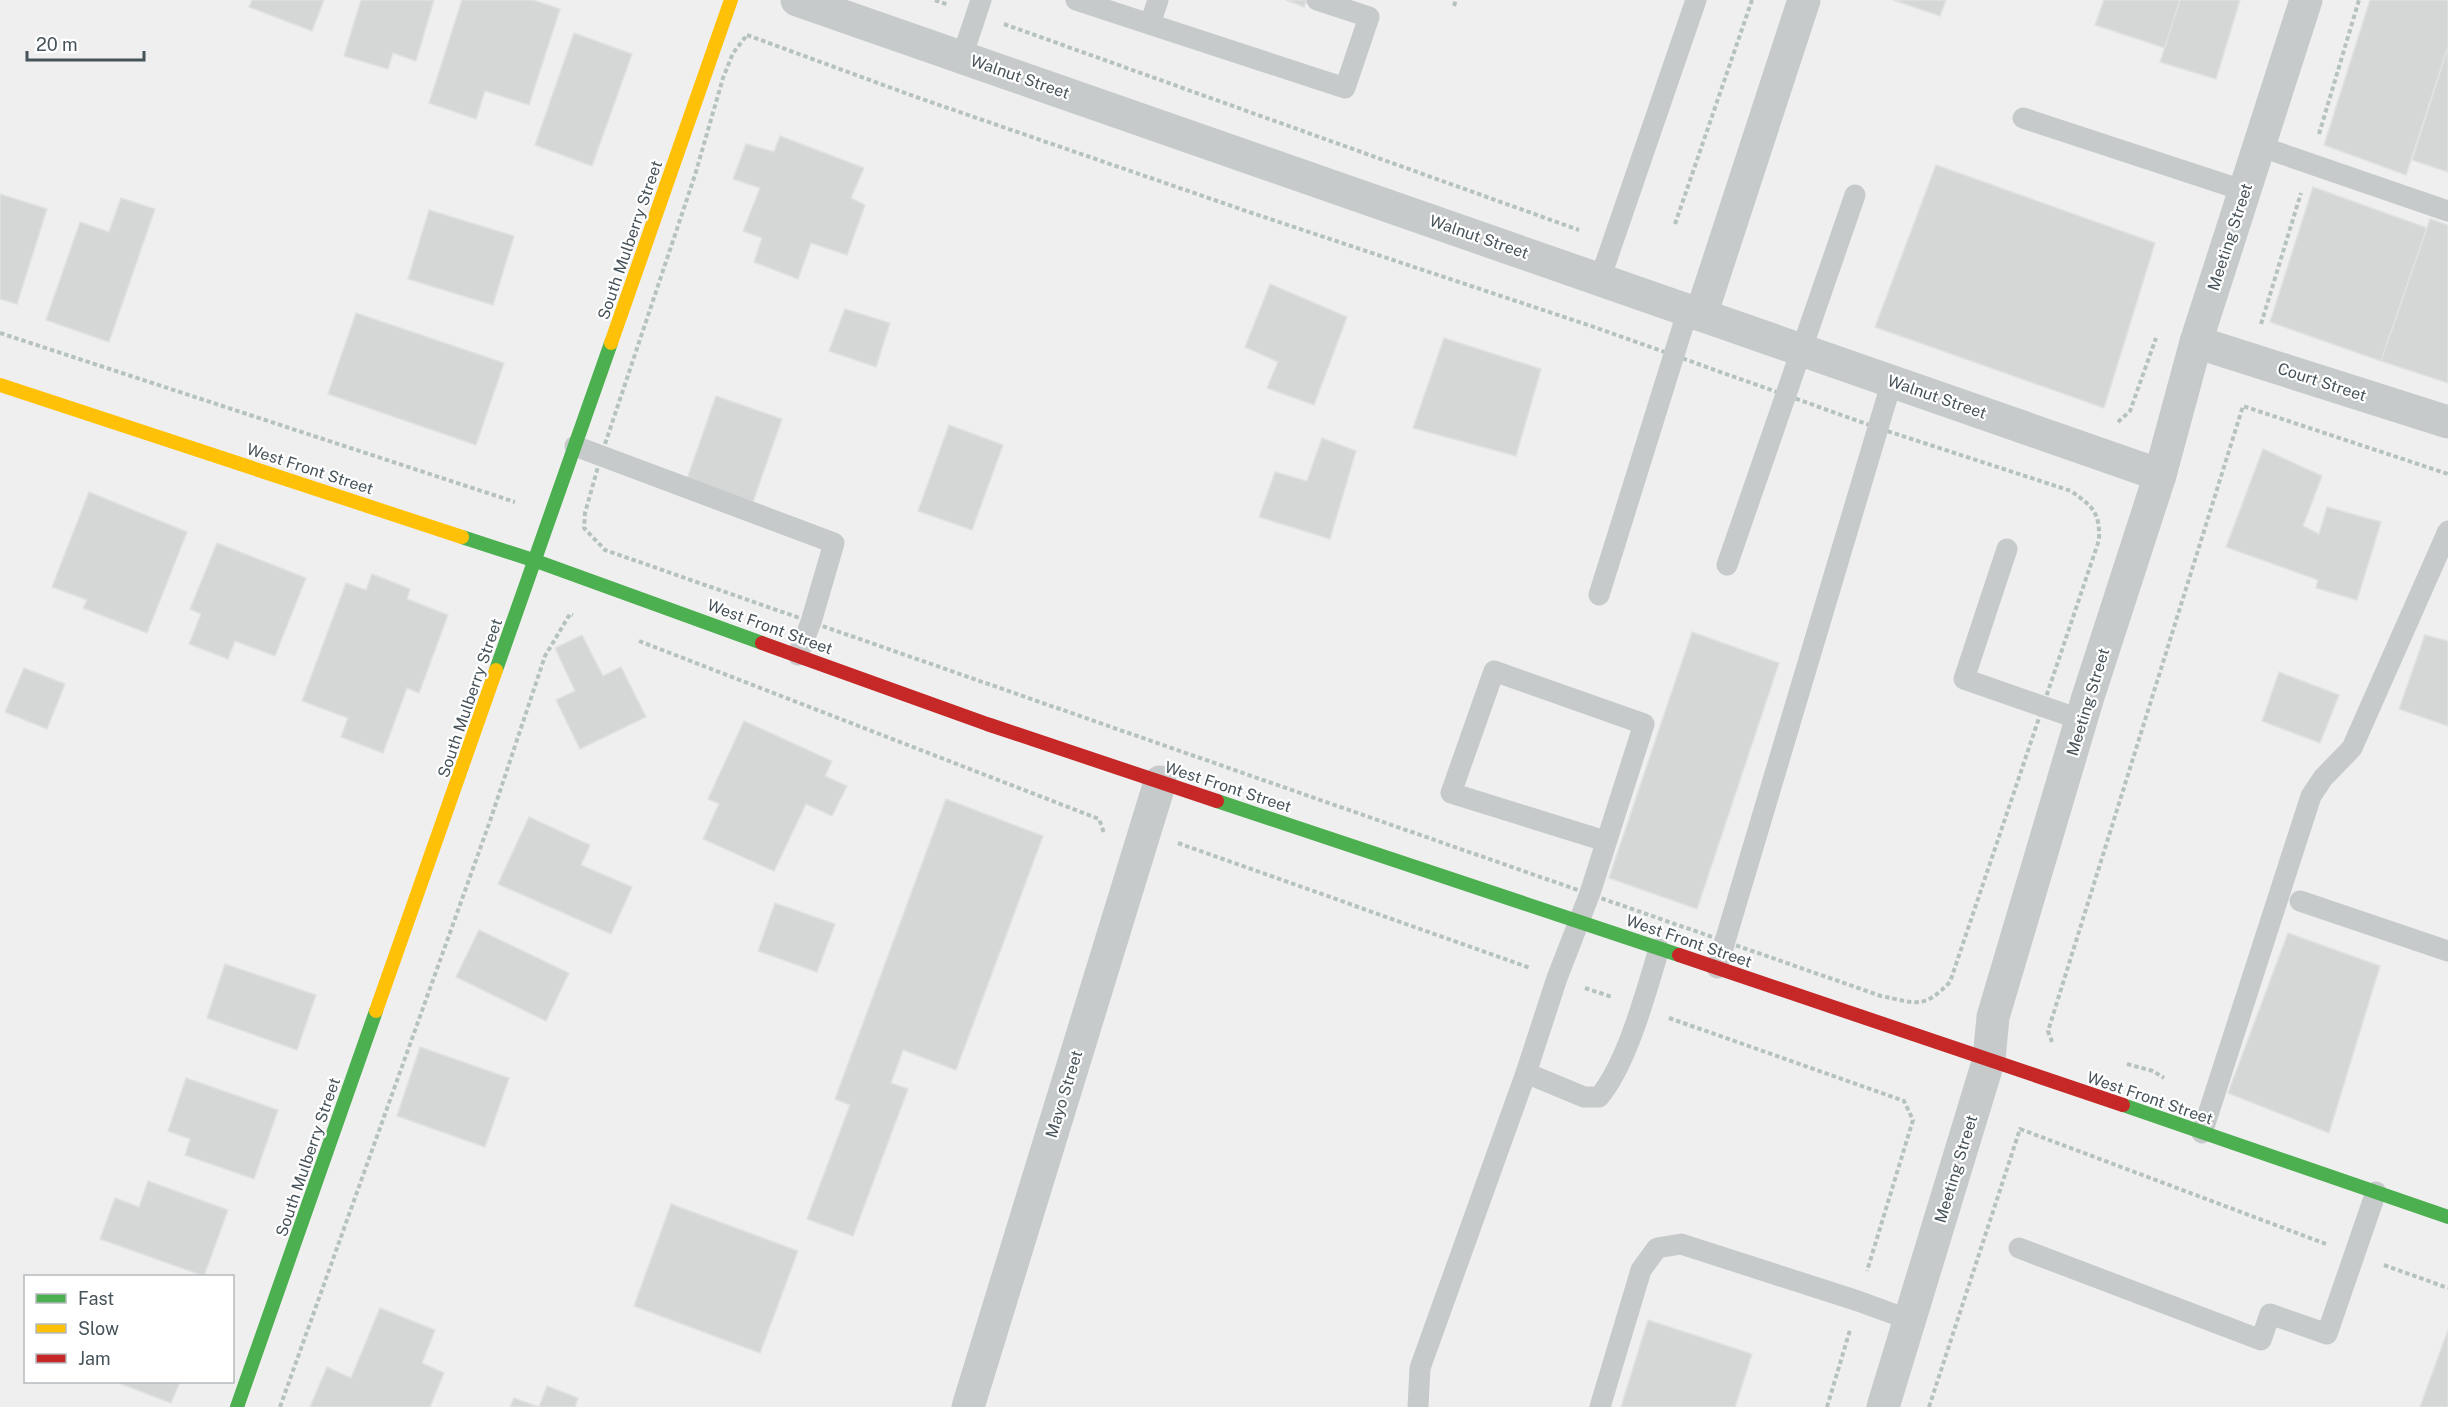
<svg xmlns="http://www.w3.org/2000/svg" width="2448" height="1407" font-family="'Public Sans',sans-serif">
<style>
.building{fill:#d5d7d7;stroke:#e0e1e2;stroke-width:1.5}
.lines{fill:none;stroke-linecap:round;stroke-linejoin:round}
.path{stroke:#b6c2bd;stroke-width:4;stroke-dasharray:4.5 3;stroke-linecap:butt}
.lane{stroke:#c6cacb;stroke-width:21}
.street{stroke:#c6cacb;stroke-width:33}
.fast{stroke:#4caf50;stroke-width:14}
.slow{stroke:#ffc107;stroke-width:14}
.jam{stroke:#c62828;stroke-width:14}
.labels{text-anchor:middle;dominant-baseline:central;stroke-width:4.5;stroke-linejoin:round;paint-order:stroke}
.street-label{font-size:16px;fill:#47535a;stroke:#fff}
</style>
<rect width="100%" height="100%" fill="#efefef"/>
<g class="building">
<polygon points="252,0 324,0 312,31 249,7"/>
<polygon points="361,0 434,0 416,61 393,53 388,69 344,56"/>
<polygon points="462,0 533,0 560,9 529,105 485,91 476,119 429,103"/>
<polygon points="1286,0 1307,0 1304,7"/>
<polygon points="1893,0 1946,0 1940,16"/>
<polygon points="2104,0 2180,0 2165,48 2095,25"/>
<polygon points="2180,0 2240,0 2216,79 2160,62"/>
<polygon points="2370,0 2448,0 2448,47 2406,175 2324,145"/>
<polygon points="574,33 632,54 592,166 535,145"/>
<polygon points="2448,47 2448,172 2412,160"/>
<polygon points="780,136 864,168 851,198 865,205 847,255 811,243 798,279 754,262 762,238 743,231 760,188 733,179 746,144 774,152"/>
<polygon points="1936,165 2155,243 2104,408 1875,327"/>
<polygon points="2313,187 2427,228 2381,361 2270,322"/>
<polygon points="0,194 47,209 17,304 0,299"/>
<polygon points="121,198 155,209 109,342 46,320 80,222 109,232"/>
<polygon points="429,210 514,236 493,305 408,279"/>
<polygon points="2430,219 2448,225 2448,383 2381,361"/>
<polygon points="1270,284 1347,317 1314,405 1267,388 1278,362 1245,347"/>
<polygon points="845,309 890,323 876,367 829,351"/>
<polygon points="356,313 504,363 476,445 328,394"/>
<polygon points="1444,338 1541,369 1516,456 1413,428"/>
<polygon points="716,396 782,419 753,502 687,479"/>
<polygon points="949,425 1003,445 972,530 918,511"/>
<polygon points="1322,438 1356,451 1330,539 1259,517 1275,472 1307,481"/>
<polygon points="2263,449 2322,476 2303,526 2319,534 2327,507 2381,522 2357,600 2316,588 2318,580 2226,547"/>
<polygon points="89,492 187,532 147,633 83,608 87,600 52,587"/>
<polygon points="217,543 306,578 275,656 235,641 228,659 189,644 201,614 190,609"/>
<polygon points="372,574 410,589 407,599 448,615 419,693 407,688 383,753 341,737 348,718 302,701 346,583 366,590"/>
<polygon points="1692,632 1779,663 1697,909 1609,878"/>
<polygon points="582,635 603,676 621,667 646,717 580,749 556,700 575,691 555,648"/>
<polygon points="2425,635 2448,641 2448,726 2399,709"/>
<polygon points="24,668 65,684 47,729 5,712"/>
<polygon points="2279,672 2339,695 2320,743 2262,721"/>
<polygon points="744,721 832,761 825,776 847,786 832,816 806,804 774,871 703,839 719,804 708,799"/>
<polygon points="946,799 1043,836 956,1070 903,1050 891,1083 908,1089 853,1236 807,1219 850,1105 835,1099"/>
<polygon points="529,817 590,845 581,865 632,887 611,934 498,884"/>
<polygon points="775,903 835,924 817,972 758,951"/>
<polygon points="479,930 569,973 546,1021 456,977"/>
<polygon points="2288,933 2380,966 2329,1133 2228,1093"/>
<polygon points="225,964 316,995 297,1050 207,1018"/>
<polygon points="420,1047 509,1078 485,1147 397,1116"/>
<polygon points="186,1078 278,1110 254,1179 185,1155 190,1139 168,1131"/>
<polygon points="148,1181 228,1210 204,1276 100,1239 115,1198 139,1207"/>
<polygon points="671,1204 798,1251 760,1353 634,1306"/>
<polygon points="380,1308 435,1330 422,1363 444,1373 430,1407 310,1407 327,1367 351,1378"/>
<polygon points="1648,1320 1752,1354 1735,1407 1621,1407"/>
<polygon points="2448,1330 2448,1407 2420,1407"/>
<polygon points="116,1382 180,1382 171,1403"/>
<polygon points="547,1386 578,1398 575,1407 539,1407"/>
<polygon points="514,1398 539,1407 510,1407"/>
</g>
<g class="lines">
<g class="path">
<polyline points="935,0 949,5"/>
<polyline points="1454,6 1456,0"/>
<polyline points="1004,24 1579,230"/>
<path d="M747,35L916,97L1252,213L1597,328L1878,428L2071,491C2093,507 2100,512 2099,540L1950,982C1923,1010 1916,1003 1881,996L605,550L584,528L585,513L601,456L695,175L723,78L733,53Z"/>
<polyline points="2319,134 2359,0"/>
<polyline points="1675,224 1752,0"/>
<polyline points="2261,324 2301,193"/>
<polyline points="0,333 515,502"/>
<polyline points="2118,422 2130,411 2156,338"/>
<polyline points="639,641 1099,819 1104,833"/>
<polyline points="1178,843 1530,968"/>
<polyline points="1585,988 1612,997"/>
<polyline points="1669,1018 1904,1101 1913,1120 1867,1271"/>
<polyline points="2052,1042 2048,1031 2243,406 2448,474"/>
<polyline points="2127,1064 2153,1071 2164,1078"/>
<polyline points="2384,1265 2448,1288"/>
<polyline points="280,1407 490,821 545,656 570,614 573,615"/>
<polyline points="1827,1407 1850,1330"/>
<polyline points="1929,1407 2020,1129 2326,1244"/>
</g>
<g class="lane">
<polyline points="1076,0 1345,88 1369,17 1317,0"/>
<polyline points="1150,24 1158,0"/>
<polyline points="962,57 981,0"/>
<polyline points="2023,118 2245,191"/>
<polyline points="2259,146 2448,211"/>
<polyline points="1600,279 1696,0"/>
<polyline points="575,446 834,543 811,622 798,655"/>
<polyline points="2007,549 1964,679 2082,720"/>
<polyline points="1727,565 1855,195"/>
<polyline points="1599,595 1688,310"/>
<polyline points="2300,901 2448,951"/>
<polyline points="1717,968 1892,381"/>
<path d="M1526,1073L1584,1097H1599C1627,1064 1646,992 1659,949"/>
<polyline points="2202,1133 2311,796 2323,778 2352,748 2448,531"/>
<polyline points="2019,1248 2261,1340 2270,1314 2327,1334 2376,1192"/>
<polyline points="1418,1407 1420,1368 1526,1073 1557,978 1590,893 1644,724 1494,671 1451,793 1605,841"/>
<polyline points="1600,1407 1641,1270 1657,1248 1681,1244 1858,1301 1910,1320"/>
</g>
<g class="street">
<polyline points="797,0 2160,475"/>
<polyline points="1701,315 1804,0"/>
<polyline points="2196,342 2448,422"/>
<polyline points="968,1407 1160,782"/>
<polyline points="1883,1407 1989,1059 1993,1017 2087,700 2160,475 2196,342 2306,0"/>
</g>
<g class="fast">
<polyline points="462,537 536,561 762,643"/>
<polyline points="496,670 611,343"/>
<polyline points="1217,801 1679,955"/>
<polyline points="2123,1105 2448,1217"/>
<polyline points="237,1407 376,1011"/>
</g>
<g class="slow">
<polyline points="611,343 731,0"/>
<polyline points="0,385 462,537"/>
<polyline points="376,1011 496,670"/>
</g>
<g class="jam">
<polyline points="762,643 987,724 1217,801"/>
<polyline points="1679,955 2123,1105"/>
</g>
</g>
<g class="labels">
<g class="street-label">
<text transform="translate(1020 77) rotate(19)">Walnut Street</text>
<text transform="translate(1479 237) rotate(19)">Walnut Street</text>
<text transform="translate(2230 237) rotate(-72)">Meeting Street</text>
<text transform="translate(630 240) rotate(-71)">South Mulberry Street</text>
<text transform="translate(2322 382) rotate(18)">Court Street</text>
<text transform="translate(1937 397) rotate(19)">Walnut Street</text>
<text transform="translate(310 469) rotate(18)">West Front Street</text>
<text transform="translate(770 627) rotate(20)">West Front Street</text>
<text transform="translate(470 698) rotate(-71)">South Mulberry Street</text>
<text transform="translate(2088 702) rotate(-73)">Meeting Street</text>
<text transform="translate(1228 787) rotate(18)">West Front Street</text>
<text transform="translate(1689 941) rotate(19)">West Front Street</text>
<text transform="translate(1064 1094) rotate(-73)">Mayo Street</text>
<text transform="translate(2150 1098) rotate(19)">West Front Street</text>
<text transform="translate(308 1157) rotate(-71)">South Mulberry Street</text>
<text transform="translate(1956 1169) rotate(-73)">Meeting Street</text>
</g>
</g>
<rect x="24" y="1275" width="210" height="108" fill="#ffffff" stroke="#b5babd" stroke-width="1.5"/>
<rect x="36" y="1294" width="30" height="9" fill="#4caf50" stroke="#b5babd" stroke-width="1.5"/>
<text x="78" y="1305" font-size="18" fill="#47535a">Fast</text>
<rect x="36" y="1324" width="30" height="9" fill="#ffc107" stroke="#b5babd" stroke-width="1.5"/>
<text x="78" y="1335" font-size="18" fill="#47535a">Slow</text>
<rect x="36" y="1354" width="30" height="9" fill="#c62828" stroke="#b5babd" stroke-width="1.5"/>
<text x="78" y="1365" font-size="18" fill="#47535a">Jam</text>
<path d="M27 51v9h117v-9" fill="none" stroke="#47535a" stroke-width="3"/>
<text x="36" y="51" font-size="18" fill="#47535a" stroke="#ffffff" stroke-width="4.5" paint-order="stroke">20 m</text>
</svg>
